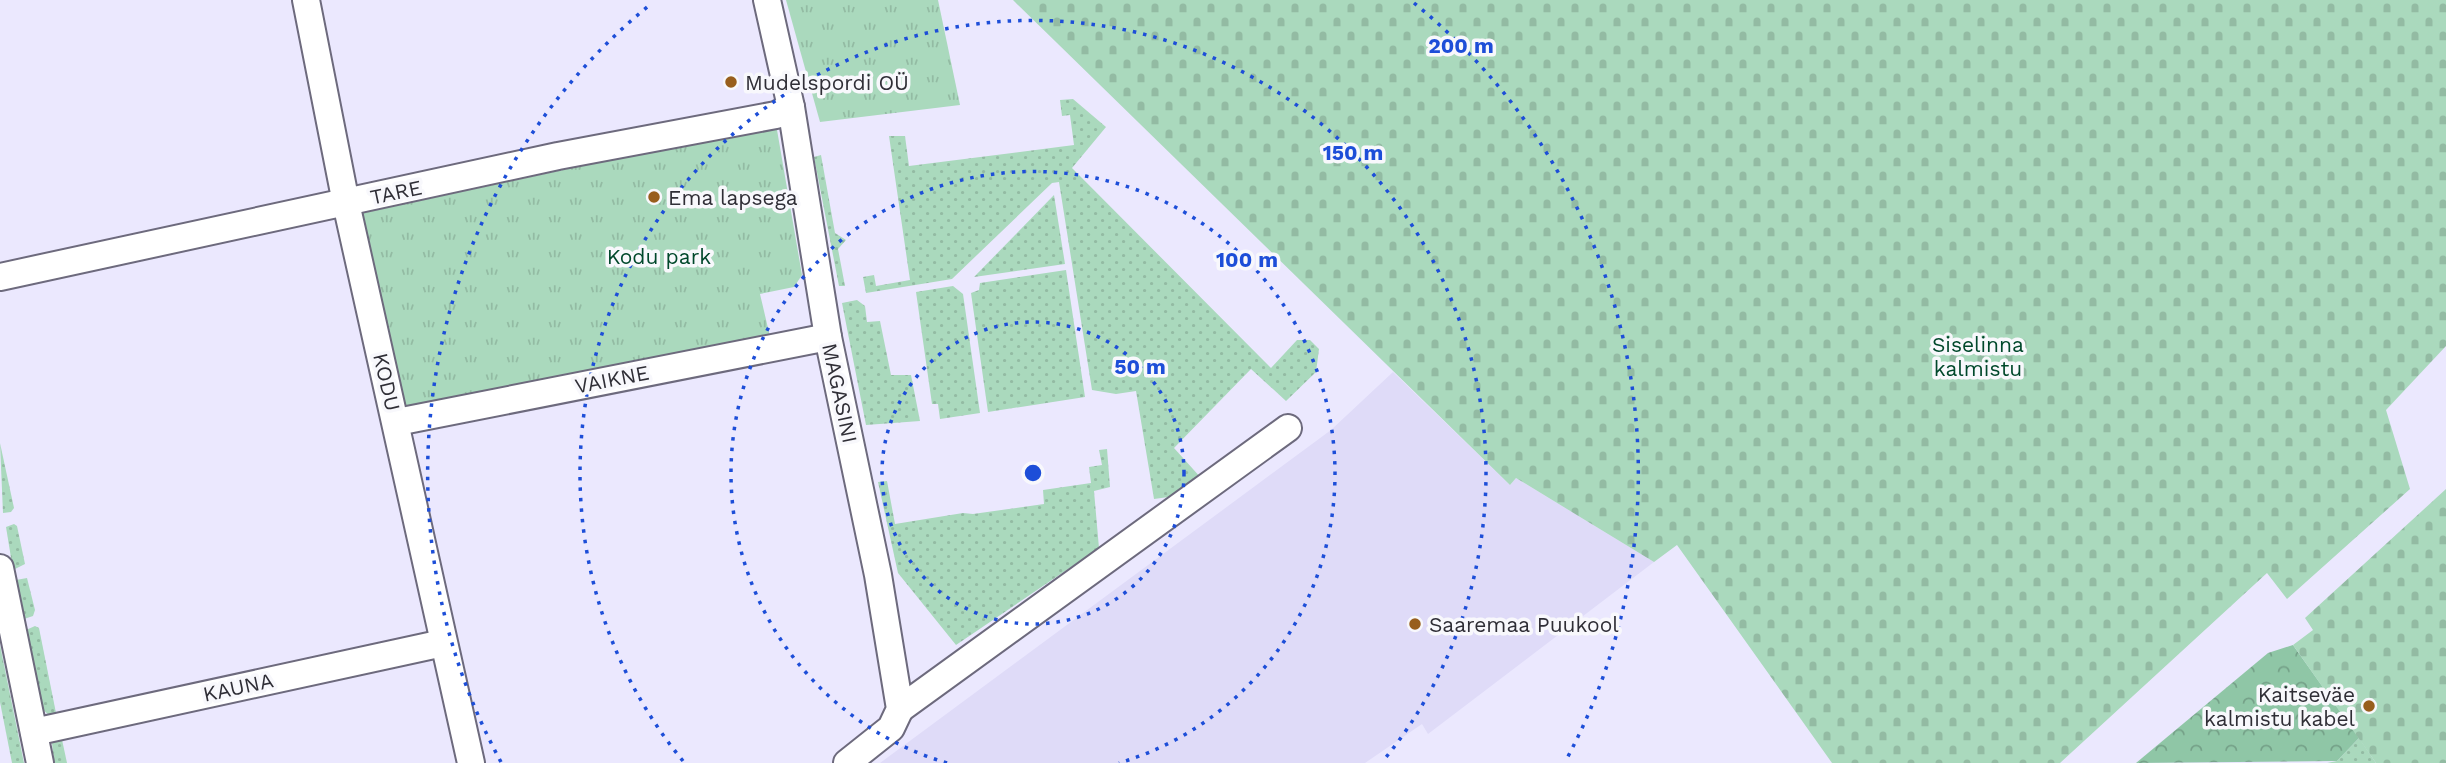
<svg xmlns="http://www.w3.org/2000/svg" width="2446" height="763" font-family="'Work Sans',sans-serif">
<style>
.built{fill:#dfdbf8}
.grass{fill:url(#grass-dots)}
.forest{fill:url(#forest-crowns)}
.cemetery{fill:url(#cemetery-stones)}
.park{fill:url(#park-tufts)}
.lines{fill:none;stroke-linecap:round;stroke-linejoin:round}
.minor-casing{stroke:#6d6a7d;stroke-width:30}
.minor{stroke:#fff;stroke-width:26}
.ring{fill:none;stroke:#1d4ed8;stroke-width:3.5;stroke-dasharray:3.5 7}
.poi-dot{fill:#985e1d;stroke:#f8f8fc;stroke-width:2.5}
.labels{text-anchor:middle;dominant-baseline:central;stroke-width:7;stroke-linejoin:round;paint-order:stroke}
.poi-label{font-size:21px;fill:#2f2e36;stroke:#f8f8fc;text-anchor:start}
.street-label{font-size:21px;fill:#2f2e36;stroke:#f8f8fc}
.park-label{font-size:21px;fill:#00482b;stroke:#f8f8fc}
.centre{fill:#1d4ed8;stroke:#f8f8fc;stroke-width:3.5}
.ring-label{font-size:21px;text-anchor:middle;font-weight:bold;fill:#1d4ed8;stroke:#f8f8fc;stroke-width:7;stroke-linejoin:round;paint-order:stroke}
</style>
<defs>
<pattern id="grass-dots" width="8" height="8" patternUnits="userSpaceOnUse" patternTransform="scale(1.75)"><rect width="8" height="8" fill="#aad9bd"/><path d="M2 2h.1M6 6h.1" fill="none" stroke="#93bba3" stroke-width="1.8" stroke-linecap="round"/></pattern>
<pattern id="forest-crowns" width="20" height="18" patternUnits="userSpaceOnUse" patternTransform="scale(1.75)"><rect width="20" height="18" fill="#8fc6a6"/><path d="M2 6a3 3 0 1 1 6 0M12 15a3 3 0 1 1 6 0" fill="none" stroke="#75a188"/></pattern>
<pattern id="cemetery-stones" width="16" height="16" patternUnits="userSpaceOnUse" patternTransform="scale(1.75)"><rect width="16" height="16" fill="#aad9bd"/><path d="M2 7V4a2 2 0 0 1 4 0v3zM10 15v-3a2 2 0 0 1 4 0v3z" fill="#93bba3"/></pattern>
<pattern id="park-tufts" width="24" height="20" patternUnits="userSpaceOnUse" patternTransform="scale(1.75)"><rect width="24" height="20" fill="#aad9bd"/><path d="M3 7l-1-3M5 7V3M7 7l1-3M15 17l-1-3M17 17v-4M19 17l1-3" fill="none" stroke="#93bba3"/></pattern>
</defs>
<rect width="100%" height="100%" fill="#ebe8fe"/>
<polygon class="built" points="1393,372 1510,485 1516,478 1654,562 1428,734 1422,724 1365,763 880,763 1331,430"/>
<g class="grass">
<polygon points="1073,99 1106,127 1072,168 1271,368 1297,340 1310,340 1319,349 1316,372 1286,401 1251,369 1174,448 1202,479 1183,495 1154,499 1136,391 1116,394 1092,390 1059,182 1052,183 952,279 866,293 863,277 874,275 876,286 910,280 889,136 905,136 909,166 1074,145 1070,115 1062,116 1060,100"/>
<polygon points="821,155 835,233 846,240 838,249 845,286 839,286 814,157"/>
<polygon points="1054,195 1065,264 974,277"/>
<polygon points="1066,270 1085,397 988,412 971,293 979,290 980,283"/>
<polygon points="953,286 963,294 980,413 940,419 938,404 932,404 916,292"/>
<polygon points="857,300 865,306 867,322 880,321 891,375 911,375 920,421 866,425 842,303"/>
<polygon points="0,443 14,508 11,512 3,513"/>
<polygon points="1107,449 1110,487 1094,491 1099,548 956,645 898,573 878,482 887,481 895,524 963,513 973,514 1044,504 1043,490 1091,483 1089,467 1102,465 1099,450"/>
<polygon points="14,524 17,526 25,564 13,570 6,527"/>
<polygon points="27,578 35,610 33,616 24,619 16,580"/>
<polygon points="35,626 39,628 57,718 51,717 41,708 26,630"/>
<polygon points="0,645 24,763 12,763 0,702"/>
<polygon points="61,735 67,763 54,763 52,743"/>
<polygon points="2359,738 2376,763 2327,763 2337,761"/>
</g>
<polygon class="forest" points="2293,645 2359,738 2337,761 2136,763 2268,653"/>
<g class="cemetery">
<polygon points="1013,0 2446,0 2446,346 2386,410 2410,489 2287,599 2267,573 2060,763 1832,763 1677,545 1654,562 1516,478 1510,485"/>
<polygon points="2446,489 2446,763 2376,763 2293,645 2313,630 2305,618"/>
</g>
<g class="park">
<polygon points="786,0 938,0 960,105 820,122"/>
<polygon points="776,124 802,275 794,287 760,294 771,341 413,409 402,403 363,213"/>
</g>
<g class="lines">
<g class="minor-casing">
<g id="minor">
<polyline points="306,0 346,203 471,763"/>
<polyline points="767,0 791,107 828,337 878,575 900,709 891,728 847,763"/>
<polyline points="0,277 558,156 776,115 791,107"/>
<polyline points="397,422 828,337"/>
<polyline points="0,568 40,763"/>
<polyline points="900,709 1288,428"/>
<polyline points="34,732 443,643"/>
</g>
</g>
<use href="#minor" class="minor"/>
</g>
<g class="ring">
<circle cx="1033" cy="473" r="151"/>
<path d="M947 763A302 302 0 1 1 1119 763"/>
<path d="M683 761A453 453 0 1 1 1383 761"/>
<path d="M501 762A605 605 0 0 1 652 3M1414 3A605 605 0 0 1 1565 762"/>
</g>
<g class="poi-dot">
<circle cx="731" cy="82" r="7"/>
<circle cx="654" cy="197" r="7"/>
<circle cx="1415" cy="624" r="7"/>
<circle cx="2369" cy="706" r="7"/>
</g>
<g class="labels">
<g class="poi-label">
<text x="745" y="82">Mudelspordi OÜ</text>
<text x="668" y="197">Ema lapsega</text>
<text x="1429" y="624">Saaremaa Puukool</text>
<text x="2355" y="694" text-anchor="end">Kaitseväe<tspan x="2355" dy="24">kalmistu kabel</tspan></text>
</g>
<g class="street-label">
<text transform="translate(396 192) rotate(-12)">TARE</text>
<text transform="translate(612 379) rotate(-11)">VAIKNE</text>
<text transform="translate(387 382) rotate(77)">KODU</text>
<text transform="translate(840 393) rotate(78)">MAGASINI</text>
<text transform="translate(238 687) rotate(-12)">KAUNA</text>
</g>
<g class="park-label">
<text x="659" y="256">Kodu park</text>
<text x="1978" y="344">Siselinna<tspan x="1978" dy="24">kalmistu</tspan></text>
</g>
</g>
<circle cx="1033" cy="473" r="10" class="centre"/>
<g class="ring-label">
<text x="1461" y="53">200 m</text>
<text x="1353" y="160">150 m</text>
<text x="1247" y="267">100 m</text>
<text x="1140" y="374">50 m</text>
</g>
</svg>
